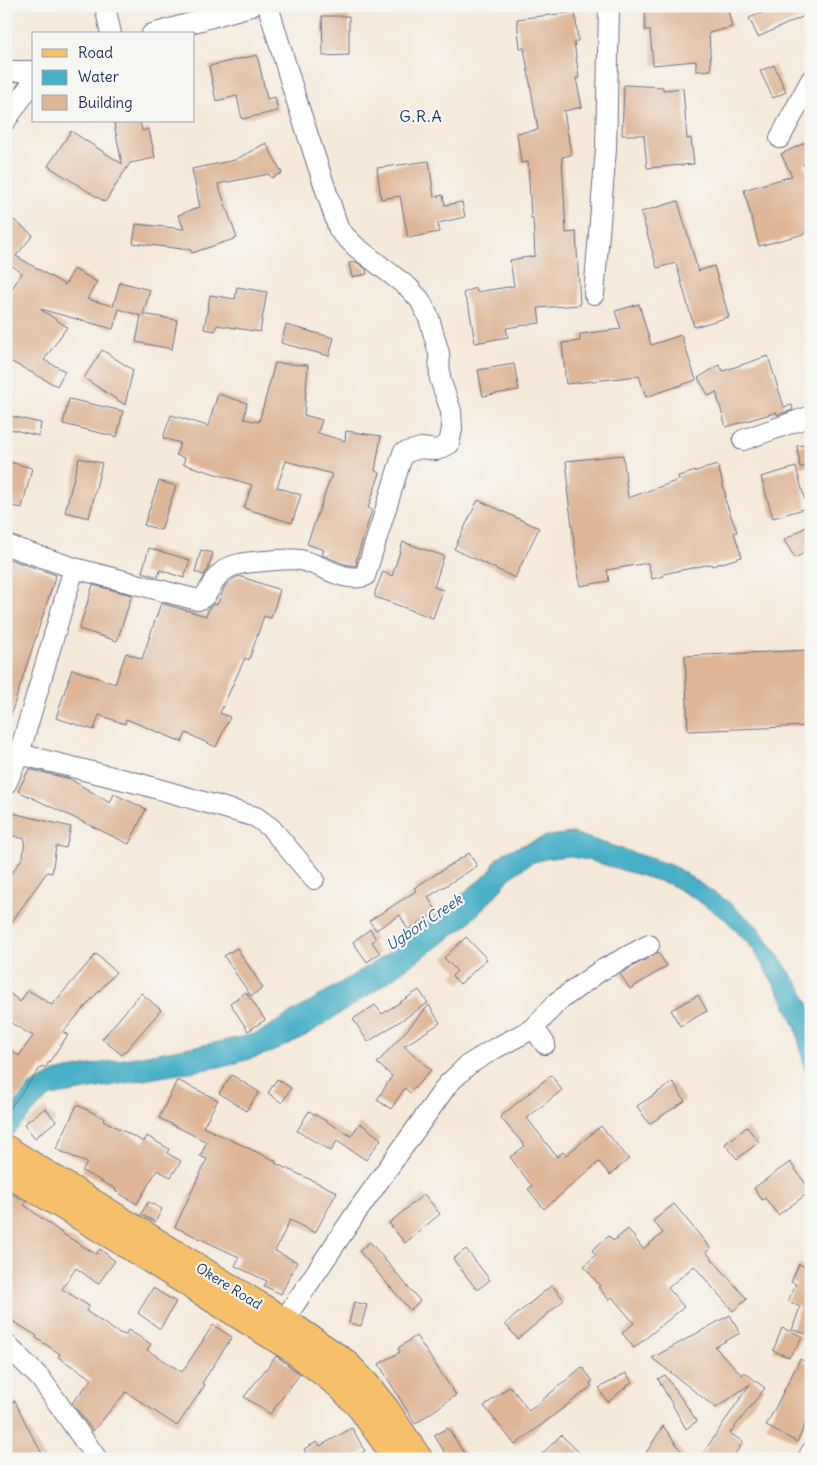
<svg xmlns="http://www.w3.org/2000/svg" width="817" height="1465" font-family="Delius,sans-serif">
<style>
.water{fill:#47afc6;stroke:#316f92}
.building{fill:#deb696}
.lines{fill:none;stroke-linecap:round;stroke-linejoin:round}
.minor-casing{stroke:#677089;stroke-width:22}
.major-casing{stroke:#677089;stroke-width:27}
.minor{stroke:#fff;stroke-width:20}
.major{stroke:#f6c06b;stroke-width:25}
.labels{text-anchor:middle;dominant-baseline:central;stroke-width:4.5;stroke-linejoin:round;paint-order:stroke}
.street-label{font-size:14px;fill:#1b2f5e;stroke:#f6f6f2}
.water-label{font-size:15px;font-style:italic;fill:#2a5c82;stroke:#f6f6f2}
.quarter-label{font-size:16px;letter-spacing:1px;fill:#1b2f5e;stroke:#f6f6f2}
</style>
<rect width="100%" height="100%" fill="#f6f6f2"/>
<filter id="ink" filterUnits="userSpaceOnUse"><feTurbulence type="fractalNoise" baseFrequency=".02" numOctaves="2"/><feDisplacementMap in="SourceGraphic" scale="10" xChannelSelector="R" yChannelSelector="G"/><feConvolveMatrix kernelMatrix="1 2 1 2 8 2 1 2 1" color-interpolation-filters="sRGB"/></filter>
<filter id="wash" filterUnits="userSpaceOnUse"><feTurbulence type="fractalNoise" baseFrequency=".0096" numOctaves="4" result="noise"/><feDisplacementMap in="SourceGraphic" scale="20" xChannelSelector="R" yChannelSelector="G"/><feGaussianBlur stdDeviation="1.12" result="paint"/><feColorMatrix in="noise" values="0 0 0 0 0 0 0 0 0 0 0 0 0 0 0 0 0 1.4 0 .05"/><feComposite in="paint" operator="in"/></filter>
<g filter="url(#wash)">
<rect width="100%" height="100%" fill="#f5e9d9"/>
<polygon class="water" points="573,833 674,866 727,901 757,926 801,988 811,1010 811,1097 796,1029 782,998 753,949 726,920 694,898 669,884 595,862 568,856 545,859 531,863 510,878 491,901 466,926 375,991 305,1036 272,1052 230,1065 51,1096 41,1104 6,1141 6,1115 30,1085 55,1072 68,1069 219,1042 258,1033 386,955 487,874 491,870 496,859 507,851 547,836"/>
<g id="blocks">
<g class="building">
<polygon points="695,6 727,6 732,27 709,33 711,70 696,71 696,61 653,65 650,30 645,30 645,9 695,8"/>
<polygon points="766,6 811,6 811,13 758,37 749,18 768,10"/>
<polygon points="575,12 578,41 574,42 579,78 576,78 582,107 564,111 571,155 562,157 566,233 576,232 580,305 538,308 540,323 506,328 508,337 475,343 469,307 463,293 475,288 477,292 514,286 510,260 535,256 533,218 531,218 528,162 521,163 517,133 538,130 524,48 520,48 517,19"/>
<polygon points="322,16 349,16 349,55 323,56"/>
<polygon points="257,55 267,99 275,97 278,111 242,119 237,96 216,101 209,66"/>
<polygon points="774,65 786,92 773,98 760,71"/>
<polygon points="624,85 663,87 663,90 683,88 687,139 691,138 694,164 647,168 644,135 622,135"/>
<polygon points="123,121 140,121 142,131 149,129 155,158 130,163 105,202 48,166 71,131 122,164 114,123"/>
<polygon points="811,140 811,161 803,164 811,181 811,232 759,246 744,190 792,176 781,154"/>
<polygon points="266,143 282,173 271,178 269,174 218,184 237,238 192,253 191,250 133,243 136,224 184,229 178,215 200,207 192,169 235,160"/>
<polygon points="429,161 434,197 443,195 445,205 462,202 465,217 438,223 439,232 408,238 400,196 381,199 377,168"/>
<polygon points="678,201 698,271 714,266 729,317 694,327 676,263 657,268 641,212"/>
<polygon points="6,214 33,235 16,256 65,285 74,269 97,282 87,299 113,306 120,282 150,290 143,314 177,320 172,349 136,342 141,316 119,309 113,329 40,309 67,327 44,360 65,371 57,386 6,359 6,298 22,273 10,264 6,269"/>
<polygon points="356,262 366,269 367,274 352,277 349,263"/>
<polygon points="237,287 267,292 260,332 217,325 215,331 204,329 210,295 235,299"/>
<polygon points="639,304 651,345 681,335 696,380 646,397 639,376 566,384 562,343 580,341 580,334 621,329 615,311"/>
<polygon points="286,325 334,338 329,356 281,343"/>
<polygon points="102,350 133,370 125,405 84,378"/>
<polygon points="768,356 784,407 792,405 793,410 777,415 777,412 726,427 716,392 709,396 698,378 719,365 723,371"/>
<polygon points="275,363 308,365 304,415 322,420 318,433 345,441 346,431 381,436 375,471 380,473 368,508 372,510 356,561 357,561 356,566 344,564 322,555 324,550 307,544 332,474 286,461 277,487 301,495 292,523 244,508 252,485 183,464 185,458 176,455 180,443 163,438 171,415 208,426 218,394 247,403 244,419 259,422"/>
<polygon points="514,364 519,390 483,396 478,370"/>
<polygon points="69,399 123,411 117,437 63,424"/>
<polygon points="6,415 41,423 39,436 6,428"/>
<polygon points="811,444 811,466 800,467 797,446"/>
<polygon points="623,455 628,498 679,480 678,476 718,465 726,497 724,497 737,532 734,533 742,557 712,566 711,564 663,574 664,576 652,579 648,563 607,570 609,581 580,586 567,488 569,488 566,461"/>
<polygon points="79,458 102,463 89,518 65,512"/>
<polygon points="6,461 32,468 22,508 6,505"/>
<polygon points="796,467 807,508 773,518 761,477"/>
<polygon points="159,481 176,486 161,530 144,525"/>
<polygon points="478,500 539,528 515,578 454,549"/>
<polygon points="811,524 811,549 795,558 784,540"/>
<polygon points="403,542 444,556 434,587 443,590 433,618 375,597 375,592 383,572 392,576"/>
<polygon points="149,548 190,560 184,578 160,570 158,577 142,572"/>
<polygon points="201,550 213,553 208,569 204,575 195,572"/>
<polygon points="6,558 56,575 8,723 6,723"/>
<polygon points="239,576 280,590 271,618 264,616 249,660 245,658 220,713 230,717 216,747 186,733 182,742 126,719 125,724 99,715 94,730 56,718 72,669 115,684 126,653 142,659 161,603 206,616 209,608 214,604 217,605 225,586 233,579"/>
<polygon points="93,585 132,595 117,641 79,629"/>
<polygon points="811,650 811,726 688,731 685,656"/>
<polygon points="29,769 70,779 110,803 114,794 146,809 129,844 18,791"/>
<polygon points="8,812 71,827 66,848 56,846 52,873 47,872 6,930 6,881 23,857 25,839 6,834"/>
<polygon points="469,853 477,866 428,897 437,912 408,930 400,915 376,930 369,921 416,891 414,888"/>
<polygon points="370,929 376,939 372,942 380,953 367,962 353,942"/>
<polygon points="466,937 487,959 460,984 452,976 457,971 444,958"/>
<polygon points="237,948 263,988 251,996 224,956"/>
<polygon points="658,952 667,966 630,989 620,974"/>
<polygon points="96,954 116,972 63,1032 68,1035 45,1068 42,1066 6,1113 6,1047 19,1056 33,1036 6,1020 6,990 20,1002 28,990 52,1005"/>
<polygon points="419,990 428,1003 368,1042 353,1019 375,1005 382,1014"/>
<polygon points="246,992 265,1020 248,1031 230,1003"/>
<polygon points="141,993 161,1010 122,1055 102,1039"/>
<polygon points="698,995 707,1011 680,1026 671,1010"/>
<polygon points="429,1005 440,1023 404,1046 431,1070 410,1093 405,1088 391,1109 377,1100 392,1076 377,1063"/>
<polygon points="232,1075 259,1092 246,1111 219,1093"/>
<polygon points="551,1075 562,1090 527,1118 557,1157 563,1152 566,1155 601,1126 629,1159 610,1175 599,1162 544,1209 528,1189 532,1186 510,1157 525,1146 500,1117"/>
<polygon points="277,1079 291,1088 282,1103 268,1093"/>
<polygon points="177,1080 218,1100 203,1127 276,1161 275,1163 337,1192 315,1233 290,1220 275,1251 297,1262 281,1294 264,1286 267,1281 235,1266 239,1257 175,1227 207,1159 200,1156 207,1142 159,1118"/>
<polygon points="673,1082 685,1101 649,1124 637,1106"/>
<polygon points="77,1105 104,1118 103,1120 144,1142 147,1136 169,1149 167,1153 181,1161 171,1177 157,1170 137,1204 115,1191 116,1189 82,1171 87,1163 56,1149"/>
<polygon points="45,1108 56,1121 35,1138 24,1124"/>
<polygon points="309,1111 351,1136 360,1123 381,1139 366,1160 337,1141 331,1151 297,1131"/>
<polygon points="747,1127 759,1142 737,1159 725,1144"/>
<polygon points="790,1162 811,1191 778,1215 765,1198 762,1200 754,1188"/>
<polygon points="6,1190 26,1202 24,1205 63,1234 96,1254 100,1249 115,1261 98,1284 76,1268 62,1289 89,1306 86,1311 117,1332 125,1335 128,1330 151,1344 147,1350 182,1372 213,1325 232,1337 202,1383 205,1385 177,1426 126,1392 93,1431 72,1403 92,1379 58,1357 60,1354 36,1338 37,1336 6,1317"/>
<polygon points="424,1194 440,1214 405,1243 389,1223"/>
<polygon points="148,1202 162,1209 155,1222 141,1214"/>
<polygon points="674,1204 711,1249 706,1252 747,1299 733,1311 694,1266 668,1288 684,1307 634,1348 622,1333 634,1323 612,1297 609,1300 598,1287 600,1286 584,1266 596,1255 592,1250 609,1236 613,1241 628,1229 643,1249 663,1233 653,1221"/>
<polygon points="370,1242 420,1301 410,1310 359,1251"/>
<polygon points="466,1249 490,1280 477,1290 453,1259"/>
<polygon points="799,1264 811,1270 811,1335 792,1330 800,1307 788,1301 796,1284 791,1282"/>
<polygon points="552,1285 564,1300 518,1339 505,1324"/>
<polygon points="153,1288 176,1302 160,1329 138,1313"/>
<polygon points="354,1302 367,1305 361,1326 349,1323"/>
<polygon points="730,1315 740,1333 715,1347 742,1375 744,1372 765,1388 730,1433 743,1442 732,1459 699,1459 750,1384 716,1408 652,1358"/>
<polygon points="782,1328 802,1336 798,1345 789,1357 773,1351"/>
<polygon points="416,1336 456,1395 415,1424 379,1364 400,1352 398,1348"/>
<polygon points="276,1356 300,1374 270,1414 244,1397"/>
<polygon points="800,1359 811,1365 811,1412 797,1442 766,1426"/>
<polygon points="582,1367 593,1381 590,1383 592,1386 515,1445 484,1406 510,1386 529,1411"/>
<polygon points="626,1373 632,1382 608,1402 601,1393 602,1392 599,1388"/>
<polygon points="665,1375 697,1421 686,1429 658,1379"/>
<polygon points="15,1401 28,1428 45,1459 6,1459 6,1405"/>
<polygon points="663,1426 687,1459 655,1459 646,1453"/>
<polygon points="352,1428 365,1451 350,1459 297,1459 306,1453 304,1449 317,1442 320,1446"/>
<polygon points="448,1428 468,1459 449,1459 434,1435"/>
<polygon points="561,1435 586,1459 537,1459"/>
</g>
</g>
</g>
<g filter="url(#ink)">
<use href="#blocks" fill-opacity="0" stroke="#677089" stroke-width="1"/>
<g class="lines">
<g class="minor-casing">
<g id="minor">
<polyline points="105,6 111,34"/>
<polyline points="152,34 251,6"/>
<polyline points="6,71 34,71"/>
<polyline points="6,120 34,80"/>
<polyline points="780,138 811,80"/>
<polyline points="594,294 606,149 609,6"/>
<polyline points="743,440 811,416"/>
<path d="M6,545L74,568L198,600C210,596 210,583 219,575C228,565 241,563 254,562C265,561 290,558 300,560C322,564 342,583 365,576L403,453L421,448L437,450L449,444L452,429L451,411L440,379L439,353L429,318L420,300L409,288L356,247L339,230L296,99L268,6"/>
<polyline points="19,754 141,784 256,817 271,828 314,879"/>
<polyline points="6,784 19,754 74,568"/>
<polyline points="534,1028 557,1002 600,971 649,945"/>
<polyline points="284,1320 356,1213 448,1084 468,1065 494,1049 534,1028 545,1044"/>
<polyline points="6,1344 41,1379 97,1459"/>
<polyline points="808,1459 811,1452"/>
</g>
</g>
<g class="major-casing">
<g id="major">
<polyline points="6,1148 289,1323 346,1362 366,1383 386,1408 420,1459"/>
<polyline points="6,1173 116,1239 291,1349 339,1386 360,1408 396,1459"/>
</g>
</g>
<use href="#minor" class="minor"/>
<use href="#major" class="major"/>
</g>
</g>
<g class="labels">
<g class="street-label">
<text transform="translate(229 1286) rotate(32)">Okere Road</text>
</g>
<g class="water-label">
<text transform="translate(424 922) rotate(-34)">Ugbori Creek</text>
</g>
<g class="quarter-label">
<text x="421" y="116">G.R.A</text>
</g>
</g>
<rect width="817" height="1465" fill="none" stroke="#f6f6f2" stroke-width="25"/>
<rect x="32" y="32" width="162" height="90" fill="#f6f6f2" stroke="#9ea6b7"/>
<rect x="42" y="49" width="25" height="8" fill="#f6c06b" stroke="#9ea6b7"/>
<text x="78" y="58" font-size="15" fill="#1b2f5e">Road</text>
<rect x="42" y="70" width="25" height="15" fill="#47afc6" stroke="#9ea6b7"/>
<text x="78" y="82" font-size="15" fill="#1b2f5e">Water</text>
<rect x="42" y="95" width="25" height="15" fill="#deb696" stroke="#9ea6b7"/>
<text x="78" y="108" font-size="15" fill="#1b2f5e">Building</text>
</svg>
